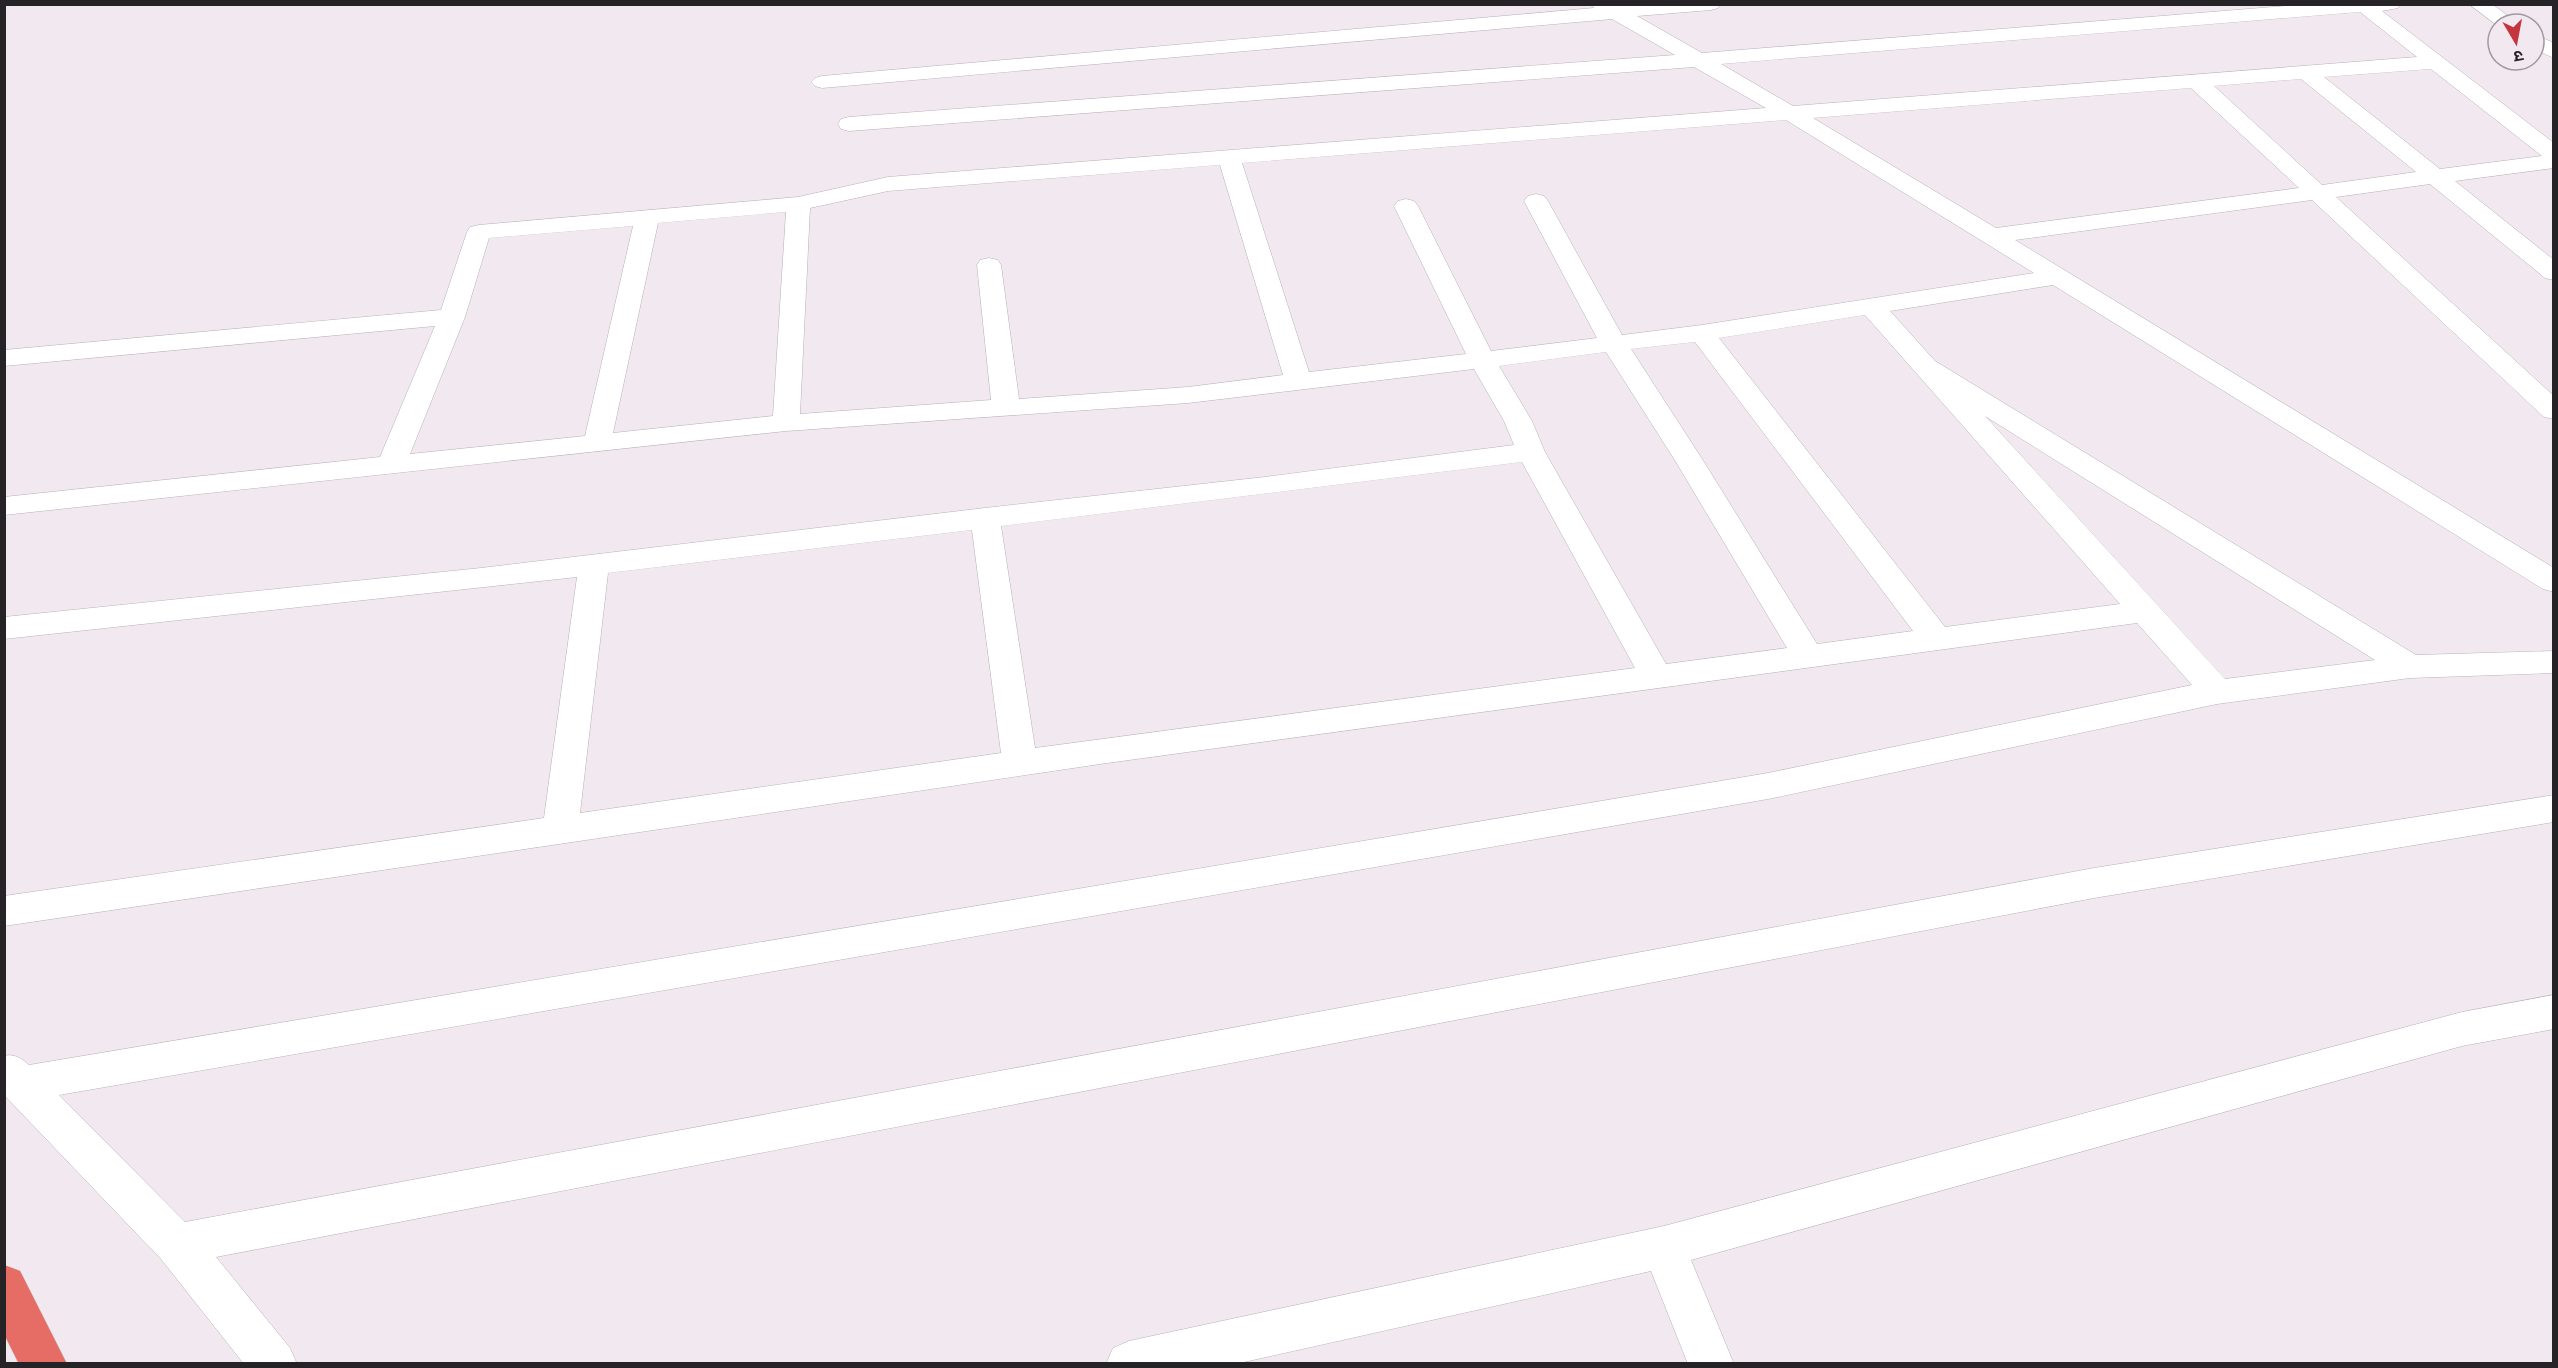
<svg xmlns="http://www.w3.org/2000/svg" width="2558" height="1368" font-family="Lato,'Noto Sans Devanagari',sans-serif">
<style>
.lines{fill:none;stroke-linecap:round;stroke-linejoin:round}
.minor-casing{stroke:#b8b0b8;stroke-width:1}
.highway-casing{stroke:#cbcacb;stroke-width:1}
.minor{fill:#fff;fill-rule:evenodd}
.highway{fill:#e66c66;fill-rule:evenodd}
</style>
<rect width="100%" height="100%" fill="#f1e8f0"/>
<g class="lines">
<g class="minor-casing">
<g id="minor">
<path d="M1592,4H1720L1718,8L1711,10L1637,16L1702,53L2311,4H2400L2398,8L2382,11L2554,143V168L2455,181L2554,260V280L2545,278L2430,184L2336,197L2554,396V419L2544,417L2312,200L2015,240L2554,568V592L2543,589L2053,285L1890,311L1935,361L2416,655L2554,651V673L2410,678L2217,704L1768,799L59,1095L185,1222L2094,868L2554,795V822L2094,898L216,1257L290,1348L297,1364H244L161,1259L6,1097L4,1056C13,1053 23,1059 29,1065L1768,773L2192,685L2137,623L1107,763L4,926V896L544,818L577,577L4,639V617L481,568L985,508L1265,477L1514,445L1504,421L1474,369L1188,403L786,431L4,515V497L380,457L435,326L4,366V350L441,310L467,232L470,227L479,225L798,197L888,177L1766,108L1694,67L849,131L841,129L838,124L841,119L849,117L1675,55L1612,19L822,88L815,86L811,82L815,78L822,76L1594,8ZM2360,12L2417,57L1793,106L1721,64ZM2431,69L2542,156L2440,169L2324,77ZM2301,79L2416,172L2322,185L2214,86ZM2191,88L2299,188L1996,228L1813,118ZM1786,120L2034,273L1702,325L1622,335L1548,201L1544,196L1536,194L1528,196L1524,201L1597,338L1491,351L1418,206L1414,201L1406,199L1398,201L1394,206L1466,354L1309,372L1242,163ZM1220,165L1283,375L1188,387L1019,399L1001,265L998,260L989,258L980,260L977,265L991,400L800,414L810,208L888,191ZM786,212L773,416L613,433L658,223ZM633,226L585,436L410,454L465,317L489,238ZM1865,315L2120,604L1945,627L1719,338ZM1695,342L1913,631L1817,644L1704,462L1631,349ZM1606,352L1676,462L1787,648L1666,664L1545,452L1532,421L1499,366ZM1985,416L2375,660L2225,679ZM1522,462L1635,668L1035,748L1001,526ZM972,530L1001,753L580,813L608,573Z"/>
<polygon points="2469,4 2492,4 2519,24 2498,26"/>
<polygon points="2534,34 2554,43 2554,58 2534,49"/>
<polygon points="2554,995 2554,1029 2462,1046 1691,1260 1734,1364 1688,1364 1651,1271 1235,1364 1106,1364 1113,1348 1129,1341 1664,1226 2462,1012"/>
</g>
</g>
<g class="highway-casing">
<polygon id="highway" points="4,1265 20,1271 67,1364 19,1364 4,1334"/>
</g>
<use href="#minor" class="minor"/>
<use href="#highway" class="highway"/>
</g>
<rect width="2558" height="1368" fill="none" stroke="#262326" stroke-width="12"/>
<g transform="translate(2516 42) rotate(170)"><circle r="28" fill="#f1e8f0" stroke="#a0999f" stroke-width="1.5"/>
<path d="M0-4.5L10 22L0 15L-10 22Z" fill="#c5353d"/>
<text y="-9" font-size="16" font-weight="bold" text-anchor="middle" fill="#262326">उ</text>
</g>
</svg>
